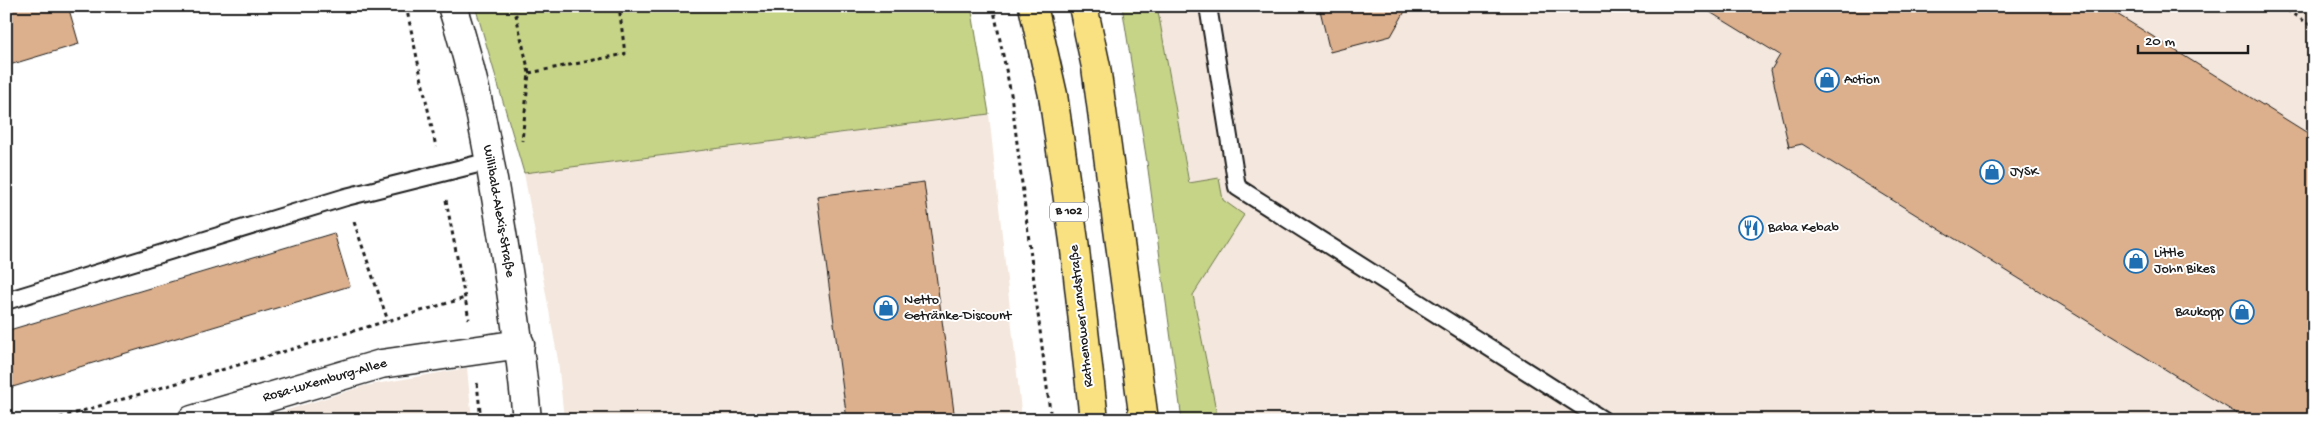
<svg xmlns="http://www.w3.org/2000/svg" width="2320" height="426" font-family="'Gochi Hand',sans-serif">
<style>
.built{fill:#f4e7dd}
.green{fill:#c6d488;stroke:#717852}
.building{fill:#dcb08d;stroke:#1c1c1c}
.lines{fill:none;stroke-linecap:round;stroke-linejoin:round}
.service-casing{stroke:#1c1c1c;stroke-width:20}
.minor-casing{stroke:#1c1c1c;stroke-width:31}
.primary-casing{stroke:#1c1c1c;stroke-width:31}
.path{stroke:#1c1c1c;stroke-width:3;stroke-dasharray:4 4;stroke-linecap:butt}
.service{stroke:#fff;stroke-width:16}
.minor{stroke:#fff;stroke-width:28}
.primary{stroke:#f9e181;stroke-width:28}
.labels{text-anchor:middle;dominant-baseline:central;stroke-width:4;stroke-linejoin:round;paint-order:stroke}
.shield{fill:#fff;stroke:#606060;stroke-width:1}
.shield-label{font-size:12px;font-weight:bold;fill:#1c1c1c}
.poi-label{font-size:14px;fill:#1c1c1c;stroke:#fff;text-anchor:start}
.street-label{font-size:14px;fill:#1c1c1c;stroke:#fff}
</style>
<rect width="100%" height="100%" fill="#fff"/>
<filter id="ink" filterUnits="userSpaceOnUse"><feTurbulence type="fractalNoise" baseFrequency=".02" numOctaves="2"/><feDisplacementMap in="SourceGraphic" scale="10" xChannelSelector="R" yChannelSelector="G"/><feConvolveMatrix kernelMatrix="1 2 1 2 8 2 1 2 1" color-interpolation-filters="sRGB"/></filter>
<g filter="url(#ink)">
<g class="built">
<polygon points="1157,6 2314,6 2314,420 1218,420 1193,295 1244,215 1190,183"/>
<polygon points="989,114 1022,420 564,420 558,360 524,173"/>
<polygon points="467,368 472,420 255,420 364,386"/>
</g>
<g class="green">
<polygon points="475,6 971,6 989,114 524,173"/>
<polygon points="1122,6 1157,6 1189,183 1219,178 1223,200 1244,215 1193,295 1218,420 1182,420 1147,162"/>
</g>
<g class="building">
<polygon points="6,6 68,6 79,44 6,66"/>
<polygon points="1319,6 1408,6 1391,36 1330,52"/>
<polygon points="1700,6 2104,6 2314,137 2314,420 2247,420 1802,144 1789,147 1771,70 1780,55"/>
<polygon points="924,182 955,420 847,420 817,196"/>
<polygon points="334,233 350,286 6,389 6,331"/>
</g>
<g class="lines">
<g class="service-casing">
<g id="service">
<polyline points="1208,6 1237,187 1603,420"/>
<polyline points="6,301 346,197 490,161"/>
</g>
</g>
<g class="minor-casing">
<g id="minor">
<path d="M452,6C475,76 488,148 500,221C511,287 521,353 527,420"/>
<polyline points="192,420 381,364 520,344"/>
</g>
</g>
<g class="primary-casing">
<g id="primary">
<polyline points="1033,6 1053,95 1074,241 1094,420"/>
<polyline points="1083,6 1096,67 1144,420"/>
</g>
</g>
<g class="path">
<polyline points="406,6 436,147"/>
<polyline points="514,6 529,73 522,141"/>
<polyline points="993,6 1011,94 1051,420"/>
<polyline points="2280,6 2314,27"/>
<polyline points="529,73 625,54 619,6"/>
<polyline points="446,200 469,319"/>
<polyline points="354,222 388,321"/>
<polyline points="477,383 481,420"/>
<polyline points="52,420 465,298"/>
</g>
<use href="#service" class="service"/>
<use href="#minor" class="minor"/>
<use href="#primary" class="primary"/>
</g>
</g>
<defs>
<g id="shop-ring" transform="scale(1.25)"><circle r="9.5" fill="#fff" stroke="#1f6fb2" stroke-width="1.5"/><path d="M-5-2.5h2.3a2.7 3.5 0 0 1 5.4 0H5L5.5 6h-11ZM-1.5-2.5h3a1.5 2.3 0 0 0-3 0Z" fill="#1f6fb2"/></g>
<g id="restaurant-ring" transform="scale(1.25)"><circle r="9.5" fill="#fff" stroke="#1f6fb2" stroke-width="1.5"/><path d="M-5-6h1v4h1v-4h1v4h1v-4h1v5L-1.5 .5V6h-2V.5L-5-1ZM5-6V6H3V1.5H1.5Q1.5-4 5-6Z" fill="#1f6fb2"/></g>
</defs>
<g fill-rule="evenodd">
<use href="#shop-ring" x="1827" y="80"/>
<use href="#shop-ring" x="1992" y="172"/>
<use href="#restaurant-ring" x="1751" y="228"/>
<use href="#shop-ring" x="2136" y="261"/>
<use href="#shop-ring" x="886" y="308"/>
<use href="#shop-ring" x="2242" y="312"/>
</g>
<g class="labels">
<rect class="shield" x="1050" y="202.5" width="38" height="19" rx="4"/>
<g class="shield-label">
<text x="1069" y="212">B 102</text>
</g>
<g class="poi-label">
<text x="1844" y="80">Action</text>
<text x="2010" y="172">JYSK</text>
<text x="1768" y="228">Baba Kebab</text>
<text x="2154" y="253">Little<tspan x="2154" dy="16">John Bikes</tspan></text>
<text x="904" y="300">Netto<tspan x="904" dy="16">Getränke-Discount</tspan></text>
<text x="2224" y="312" text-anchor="end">Baukopp</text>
</g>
<g class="street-label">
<text transform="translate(498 211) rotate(80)">Willibald-Alexis-Straße</text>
<text transform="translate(1082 316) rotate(-96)">Rathenower Landstraße</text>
<text transform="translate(325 381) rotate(-16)">Rosa-Luxemburg-Allee</text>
</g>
</g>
<rect width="2320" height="426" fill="none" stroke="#fff" stroke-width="25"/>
<rect x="12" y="12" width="2295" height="401" fill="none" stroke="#1c1c1c" stroke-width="2" filter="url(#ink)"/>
<path d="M2138 45v8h110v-8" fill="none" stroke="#1c1c1c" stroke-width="2.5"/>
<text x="2145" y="45" font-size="15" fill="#1c1c1c" stroke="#ffffff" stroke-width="4" paint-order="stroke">20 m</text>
</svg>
